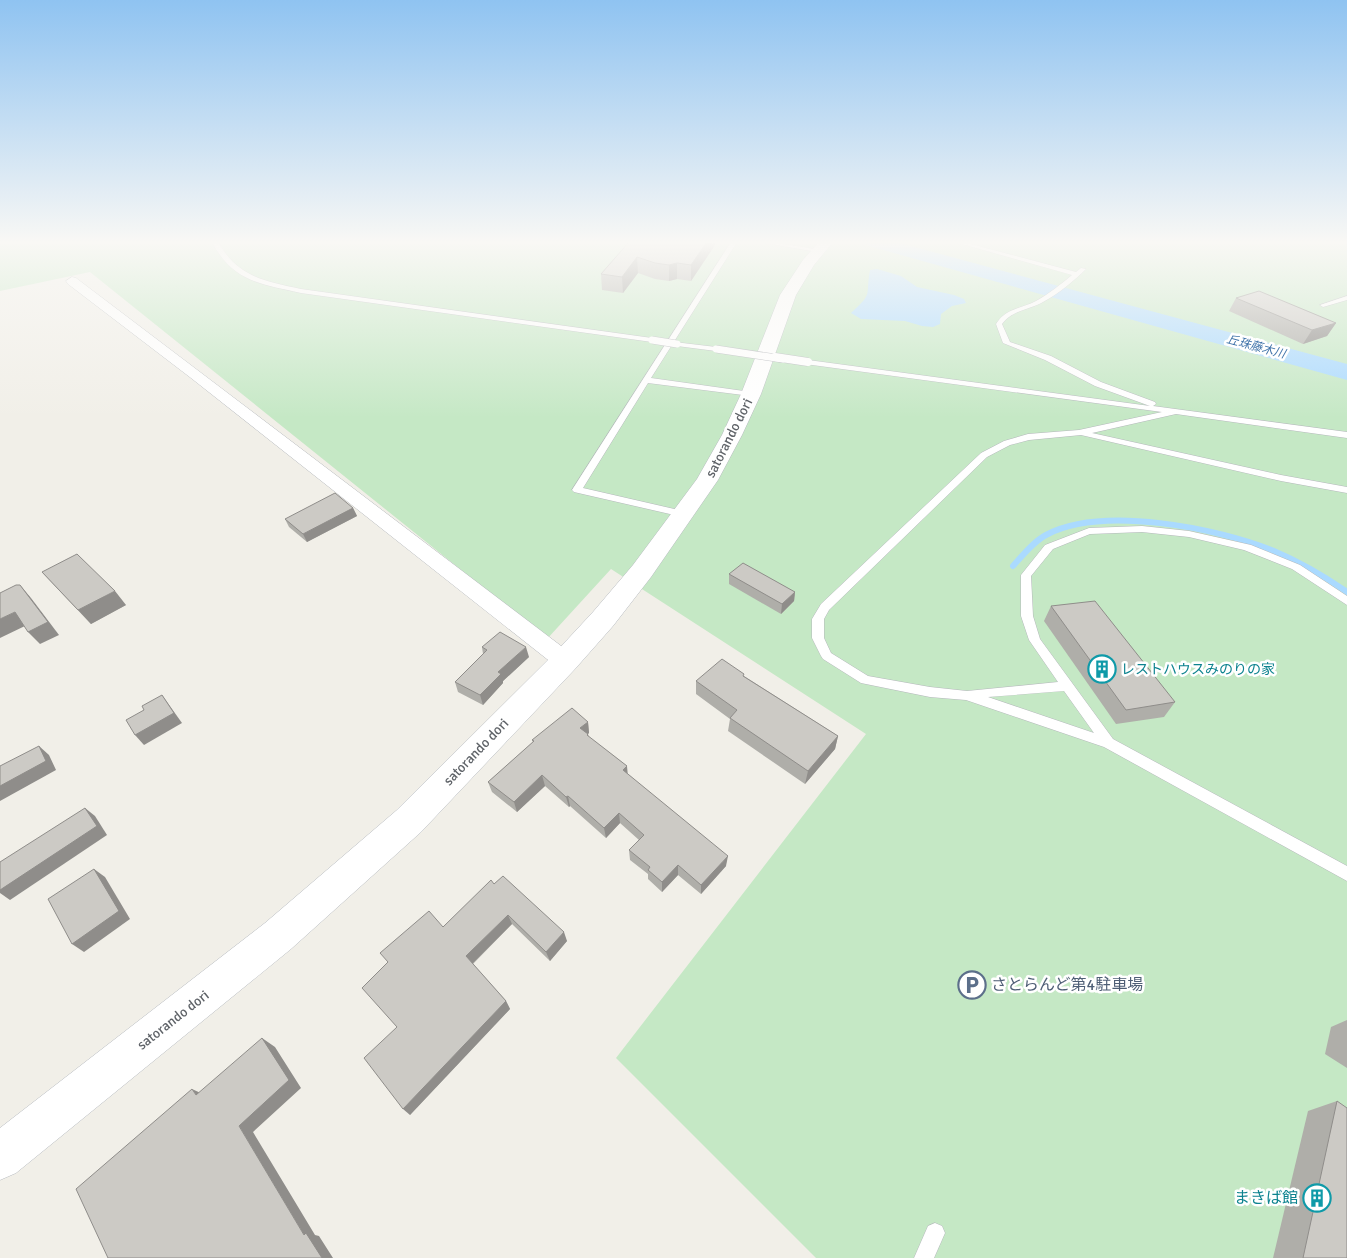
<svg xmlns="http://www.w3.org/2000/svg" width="1347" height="1258" font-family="Signika,'Noto Sans JP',sans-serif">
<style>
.green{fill:#c5e8c5}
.water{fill:#aadaff}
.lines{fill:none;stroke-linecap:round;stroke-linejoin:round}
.stream{stroke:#aadaff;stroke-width:6}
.river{fill:#aadaff;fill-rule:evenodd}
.lane-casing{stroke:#b5b8bc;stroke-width:1}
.street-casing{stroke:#b5b8bc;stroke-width:1}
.secondary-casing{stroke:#b6babf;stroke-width:1}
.lane{fill:#fff;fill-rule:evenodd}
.street{fill:#fff;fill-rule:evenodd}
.secondary{fill:#fff;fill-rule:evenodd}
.lane-bridge-far1-casing{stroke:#b5b8bc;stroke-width:8;stroke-linecap:butt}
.lane-bridge-casing{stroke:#b5b8bc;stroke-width:9;stroke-linecap:butt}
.lane-bridge-far1{stroke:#fff;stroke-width:7}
.lane-bridge{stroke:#fff;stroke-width:8}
.wall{fill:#afaea9}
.shaded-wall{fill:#8f8d8a}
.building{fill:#cccac5;stroke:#8f8d8a}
.labels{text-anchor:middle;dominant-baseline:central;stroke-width:5;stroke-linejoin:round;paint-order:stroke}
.far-water-label{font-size:12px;font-style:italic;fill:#4174aa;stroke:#fff}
.street-label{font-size:14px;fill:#5f6368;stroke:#fff}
.culture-label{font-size:14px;fill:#0d838f;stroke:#fff;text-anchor:start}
.near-service-label{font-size:16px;fill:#4e5e75;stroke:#fff;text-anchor:start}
.near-culture-label{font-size:16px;fill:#0d838f;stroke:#fff;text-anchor:end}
</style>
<rect width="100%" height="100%" fill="#f1efe8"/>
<polygon class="green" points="0,242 1347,242 1347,1258 816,1258 616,1058 866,734 611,569 547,639 90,272 0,291"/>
<path class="water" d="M877,269L901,276L917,287L954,295L964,299L966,303L952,306L941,314L940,324L933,327L922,326L905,321L861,319L851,313C874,292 865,297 870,270Z"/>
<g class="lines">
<path class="stream" d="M1013,566C1023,555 1033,542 1046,535C1102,505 1218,528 1274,551C1300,562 1324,576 1347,592"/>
<polygon class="river" points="866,242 896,242 1347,364 1347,380 869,246"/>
<g class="lane-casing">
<g id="lane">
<path d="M212,242H218C238,277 264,281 301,289L652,338L656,340L652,342L301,293C261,284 233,282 212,242Z"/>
<polygon points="731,242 737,242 651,378 751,392 755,394 751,396 648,383 583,488 683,511 688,514 683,517 574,492 572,490"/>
<polygon points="759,242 771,242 821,250 818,252"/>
<path d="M955,242H963L1076,272L1081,268L1086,269C1074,281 1058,294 1043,302C1029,310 1012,310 1002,324L1010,342L1051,356L1101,382L1155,402L1156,404L1153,406L1347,432V438L1176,414L1092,433L1281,475L1347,487V493L1281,481L1081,435L1029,440L1010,445L987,457L829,610L824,619V638L831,653L868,676L930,687L967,691L1058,682L1029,640L1021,616V575L1045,545L1089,528L1142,526L1189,531L1251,545L1300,565L1347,596V605L1292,569L1244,550L1189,537L1142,532L1090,534L1053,549L1031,576L1033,616L1040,639L1113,739L1347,866V881L1104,747L966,700L930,697L861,683L823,659L821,656L812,638V619L821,604L981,453L1004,441L1028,434L1079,430L1162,412L805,364L804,362L808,360L1150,406L1095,386L1045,360L1003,343L996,324C1006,308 1021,309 1036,301C1049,294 1061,284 1072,275ZM1064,691L1094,733L988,697Z"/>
<polygon points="1347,296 1347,300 1323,307 1320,305"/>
<polygon points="674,342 716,347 720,349 716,351 677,346 674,346"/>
<polygon points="935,1223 942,1226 945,1233 934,1258 914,1258 928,1226"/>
</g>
</g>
<g class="street-casing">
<polygon id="street" points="72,277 76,278 573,655 576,661 573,667 565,669 557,667 191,378 68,284 66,281"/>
</g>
<g class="secondary-casing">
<polygon id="secondary" points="819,242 833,242 814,265 796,295 761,394 742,435 718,480 651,577 613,626 575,669 421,832 291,949 16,1173 0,1180 0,1128 265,923 397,810 555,653 593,612 633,565 697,479 722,435 741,394 780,295 803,260"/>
</g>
<use href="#lane" class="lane"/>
<use href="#street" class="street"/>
<use href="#secondary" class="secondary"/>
<g class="lane-bridge-far1-casing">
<g id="lane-bridge-far1">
<polyline points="652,340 677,344"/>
<polyline points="716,349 783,359"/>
</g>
</g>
<g class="lane-bridge-casing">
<polyline id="lane-bridge" points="775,357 808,362"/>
</g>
<use href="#lane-bridge-far1" class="lane-bridge-far1"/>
<use href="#lane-bridge" class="lane-bridge"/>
</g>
<g class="wall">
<polygon points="629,242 715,245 691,281 677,279 669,281 655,279 638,273 623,293 602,290 601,274"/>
<polygon points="1236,298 1336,323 1327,336 1303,344 1229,311"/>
<polygon points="353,508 357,516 307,542 289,527 285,519"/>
<polygon points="42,572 126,605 91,624 55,586"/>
<polygon points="729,574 795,592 794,601 781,614 729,584"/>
<polygon points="1051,606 1175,702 1164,717 1116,724 1044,621"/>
<polygon points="482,647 529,657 503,681 503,683 483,705 458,692 455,682 483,654"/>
<polygon points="744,676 838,736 835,749 805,784 728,731 730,719 696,694 696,681"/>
<polygon points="588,722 589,733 588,734 589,737 627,766 627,773 726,866 701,894 678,875 662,892 648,879 648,874 630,860 629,850 639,840 620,823 606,838 570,806 569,807 545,786 517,812 492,792 488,782 533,742 532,740"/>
<polygon points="494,884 567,941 550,961 512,924 473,964 506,1001 510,1009 410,1115 397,1027 443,927"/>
<polygon points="1347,1020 1347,1068 1325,1054 1331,1027"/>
<polygon points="1337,1101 1347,1258 1273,1258 1308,1111"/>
</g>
<g class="shaded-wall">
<polygon points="707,242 715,242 715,245 691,281 691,265"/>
<polygon points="637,257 638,273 623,293 622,277"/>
<polygon points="677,263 677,279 669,281 669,265"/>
<polygon points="1336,323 1327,336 1303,344 1312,330"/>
<polygon points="353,508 357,516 307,542 303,534"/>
<polygon points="20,585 31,598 59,635 40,644 28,632"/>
<polygon points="115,591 126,605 91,624 78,610"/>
<polygon points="795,592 794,601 781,614 782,604"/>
<polygon points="15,612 27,625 0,638 0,619"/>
<polygon points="526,647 529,657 503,681 503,683 483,705 480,695 498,672"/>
<polygon points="162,695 182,723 144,745 135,735"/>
<polygon points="588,722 589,733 582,738 580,728"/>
<polygon points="838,736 835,749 805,784 808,771"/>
<polygon points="39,746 49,755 56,770 0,801 0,786"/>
<polygon points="627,766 628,777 623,770"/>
<polygon points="542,775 545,786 517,812 514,802"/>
<polygon points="568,796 570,806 569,807 566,797"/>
<polygon points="85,808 95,816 107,835 10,900 0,893 0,890"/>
<polygon points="619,813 620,823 606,838 604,828"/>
<polygon points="728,856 726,866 701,894 701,885"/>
<polygon points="678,865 678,875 662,892 662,882"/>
<polygon points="94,869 105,877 130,919 84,952 72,944"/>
<polygon points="508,915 512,924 471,965 466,956"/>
<polygon points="564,932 567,941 550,961 546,952"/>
<polygon points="506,1001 510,1009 410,1115 403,1109"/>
<polygon points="262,1038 275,1047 301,1088 253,1132 315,1235 319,1236 333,1258 322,1258 304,1235 239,1126"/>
<polygon points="192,1089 207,1096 196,1095"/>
</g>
<g class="building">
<polygon points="629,242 707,242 691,265 677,263 669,265 655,263 637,257 622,277 601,274"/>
<polygon points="1259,291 1336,323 1312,330 1236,298"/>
<polygon points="335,493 353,508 303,534 285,519"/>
<polygon points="77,554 115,591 78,610 42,572"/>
<polygon points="743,563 795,592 782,604 729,574"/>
<polygon points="16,585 20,585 48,622 28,632 15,612 0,619 0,593"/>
<polygon points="1095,601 1175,702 1126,710 1051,606"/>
<polygon points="500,632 526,647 498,672 501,674 480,695 455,682 487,650 482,647"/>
<polygon points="722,659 744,674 743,676 838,736 808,771 730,718 737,710 696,681"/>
<polygon points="162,695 174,713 135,735 126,720 144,710 142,706"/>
<polygon points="572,708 588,722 580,728 588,734 587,735 627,766 623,770 728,856 701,885 678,865 662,882 648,870 650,867 629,850 644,835 619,813 604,828 568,796 566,797 542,775 514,802 488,782 534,741 532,740"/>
<polygon points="39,746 46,761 0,786 0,766"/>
<polygon points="85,808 97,826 0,890 0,862"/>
<polygon points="94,869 119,911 72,944 48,899"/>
<polygon points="503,876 564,932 546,952 508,915 466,956 506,1001 403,1109 364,1058 397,1027 362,988 388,962 380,953 429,911 443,927 491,880 494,884"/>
<polygon points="262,1038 289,1080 239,1126 304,1235 306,1233 322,1258 108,1258 76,1189 192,1089 196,1095"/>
<polygon points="1337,1101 1347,1108 1347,1258 1303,1258"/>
</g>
<linearGradient id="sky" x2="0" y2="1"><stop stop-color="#8fc3f1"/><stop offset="0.58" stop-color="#f9f8f5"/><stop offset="1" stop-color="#f9f8f5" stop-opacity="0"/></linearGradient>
<rect width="1347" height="418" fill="url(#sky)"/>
<defs>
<g id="building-ring" transform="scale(1.4375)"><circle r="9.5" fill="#fff" stroke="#0f9aa8" stroke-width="1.5"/><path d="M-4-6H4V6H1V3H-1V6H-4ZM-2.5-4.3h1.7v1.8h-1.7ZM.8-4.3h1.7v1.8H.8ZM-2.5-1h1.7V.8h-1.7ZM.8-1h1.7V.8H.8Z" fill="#0f9aa8"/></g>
<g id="parking-ring" transform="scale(1.4375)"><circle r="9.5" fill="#fff" stroke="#5c6f8a" stroke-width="1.5"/><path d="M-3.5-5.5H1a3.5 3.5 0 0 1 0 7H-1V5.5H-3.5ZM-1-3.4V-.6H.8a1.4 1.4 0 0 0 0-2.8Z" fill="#5c6f8a"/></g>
</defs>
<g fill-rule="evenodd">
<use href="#building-ring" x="1102" y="669"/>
<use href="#parking-ring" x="972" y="985"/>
<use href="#building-ring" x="1317" y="1198"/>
</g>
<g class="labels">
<g class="far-water-label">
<text transform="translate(1256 347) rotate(15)">丘珠藤木川</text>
</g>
<g class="street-label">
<text transform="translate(729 438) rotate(-63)">satorando dori</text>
<text transform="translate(476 752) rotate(-46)">satorando dori</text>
<text transform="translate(173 1020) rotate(-38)">satorando dori</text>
</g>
<g class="culture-label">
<text x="1121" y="669">レストハウスみのりの家</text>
</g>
<g class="near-service-label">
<text x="991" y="985">さとらんど第4駐車場</text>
</g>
<g class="near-culture-label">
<text x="1298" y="1198">まきば館</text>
</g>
</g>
</svg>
